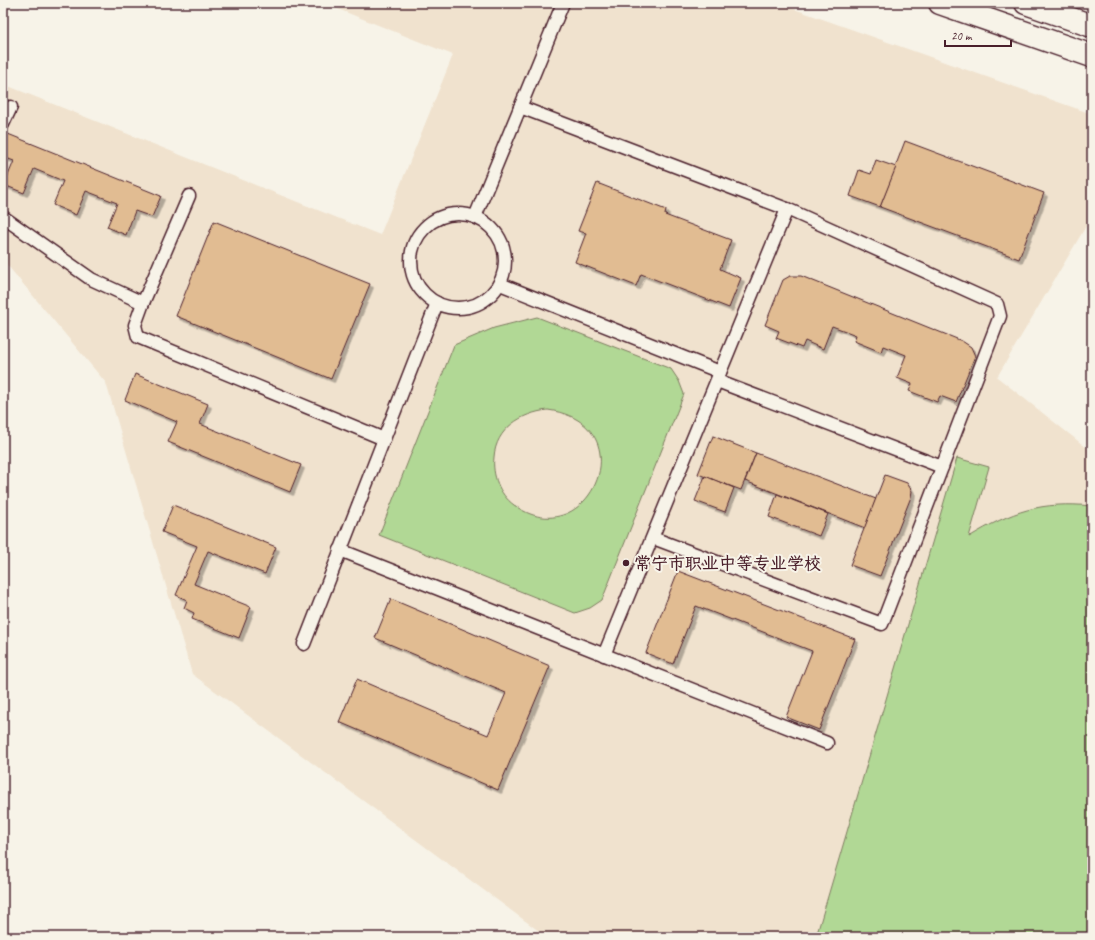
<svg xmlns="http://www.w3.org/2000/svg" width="1095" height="940" font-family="Caveat,'LXGW WenKai TC',sans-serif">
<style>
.built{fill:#f0e2ce}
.green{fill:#b1d895;stroke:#7e7c60;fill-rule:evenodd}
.building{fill:#e1bc92;stroke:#4a1f2b;filter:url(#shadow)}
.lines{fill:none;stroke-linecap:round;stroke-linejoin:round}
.service-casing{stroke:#4a1f2b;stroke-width:15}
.trunk-casing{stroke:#4a1f2b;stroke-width:25}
.service{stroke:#f7f3e8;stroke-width:12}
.trunk{stroke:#f7f3e8;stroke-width:22}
.poi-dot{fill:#4a1f2b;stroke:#f7f3e8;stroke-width:1.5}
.labels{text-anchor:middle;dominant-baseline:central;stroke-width:4;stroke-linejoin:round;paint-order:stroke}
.poi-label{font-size:17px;font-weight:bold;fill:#4a1f2b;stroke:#f7f3e8;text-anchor:start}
</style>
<defs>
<filter id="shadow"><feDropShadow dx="3.5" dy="3.5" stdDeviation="0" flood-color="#0004"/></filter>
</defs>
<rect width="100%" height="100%" fill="#f7f3e8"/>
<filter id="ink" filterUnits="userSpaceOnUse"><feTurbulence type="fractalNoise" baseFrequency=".025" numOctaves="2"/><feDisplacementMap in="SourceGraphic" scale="8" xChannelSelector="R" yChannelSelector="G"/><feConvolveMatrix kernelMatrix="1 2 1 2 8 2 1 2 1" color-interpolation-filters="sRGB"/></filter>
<g filter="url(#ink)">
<polygon class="built" points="323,3 777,3 1092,114 1092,216 997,377 1092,452 1092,937 547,937 192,674 106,383 3,260 3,84 380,235 453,55"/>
<g class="green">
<path d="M537,317L671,369L679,381L684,394L602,600L590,608L575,613L379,535L454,345L494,328ZM548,410C648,424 587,558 514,505C499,494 492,475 494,457C496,429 521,413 548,410Z"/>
<path d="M957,458L989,467L969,537C1012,511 1041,501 1092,506V937H816Z"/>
</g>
<g class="building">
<polygon points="8,134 161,196 152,217 135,211 126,235 107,227 117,203 86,191 76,215 53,205 63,181 34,169 24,193 4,185 14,161 3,157 3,147"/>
<polygon points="905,141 1044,193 1019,259 880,207"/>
<polygon points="876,160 896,167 880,207 850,196 859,170 871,174"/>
<polygon points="597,183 666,210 665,215 731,240 720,269 741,278 729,308 641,274 636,286 575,262 586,233 578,231"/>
<polygon points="214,221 370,284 331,379 176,316"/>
<polygon points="790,276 801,276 962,341 971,347 975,356 956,402 940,396 937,402 909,391 912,384 897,378 906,355 883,346 881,352 854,341 856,335 832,326 823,349 805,341 802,348 776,338 779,331 765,325 783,280"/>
<polygon points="135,374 208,404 200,424 301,465 290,492 168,442 177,422 125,400"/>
<polygon points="713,436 756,453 741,490 698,474"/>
<polygon points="756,453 876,499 865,528 745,481"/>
<polygon points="885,475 907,483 912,491 911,497 880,576 850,565"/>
<polygon points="705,476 734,488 725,512 695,501"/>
<polygon points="777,494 828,514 819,536 769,517"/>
<polygon points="173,505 276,547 265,574 208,551 194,584 251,607 239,638 192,619 194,613 184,608 187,600 176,595 197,546 162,532"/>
<polygon points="678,571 855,639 819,730 786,717 812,651 696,606 673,664 646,653"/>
<polygon points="391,599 550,666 498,790 339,722 357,679 488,735 506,693 375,638"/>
</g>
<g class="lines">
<g class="service-casing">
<g id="service">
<polyline points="520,107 787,209 997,304 1000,316 882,624 653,538"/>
<polyline points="3,124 11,107"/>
<polyline points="189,196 143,303 135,325 138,337 384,439"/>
<circle cx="458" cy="261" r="47"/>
<polyline points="3,217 91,279 143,303"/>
<polyline points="475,217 563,3"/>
<polyline points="500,284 720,372"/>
<polyline points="717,381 942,467"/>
<polyline points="340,550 827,743"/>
<polyline points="304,644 437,303"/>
<polyline points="604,655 787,209"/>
</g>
</g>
<g class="trunk-casing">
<g id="trunk">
<polyline points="940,3 1092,56"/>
<polyline points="1026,3 1092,26"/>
</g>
</g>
<use href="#service" class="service"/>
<use href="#trunk" class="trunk"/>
</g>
</g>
<circle class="poi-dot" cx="626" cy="563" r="4"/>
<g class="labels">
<g class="poi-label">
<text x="634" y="563">常宁市职业中等专业学校</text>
</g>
</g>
<rect width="1095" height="940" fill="none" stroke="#f7f3e8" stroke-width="16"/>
<rect x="8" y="8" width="1079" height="924" fill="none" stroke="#4a1f2b" stroke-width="1.5" filter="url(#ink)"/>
<path d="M945 40v6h66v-6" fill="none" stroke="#4a1f2b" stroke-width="2"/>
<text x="951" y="40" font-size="12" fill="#4a1f2b" stroke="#f7f3e8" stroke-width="3" paint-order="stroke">20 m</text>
</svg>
